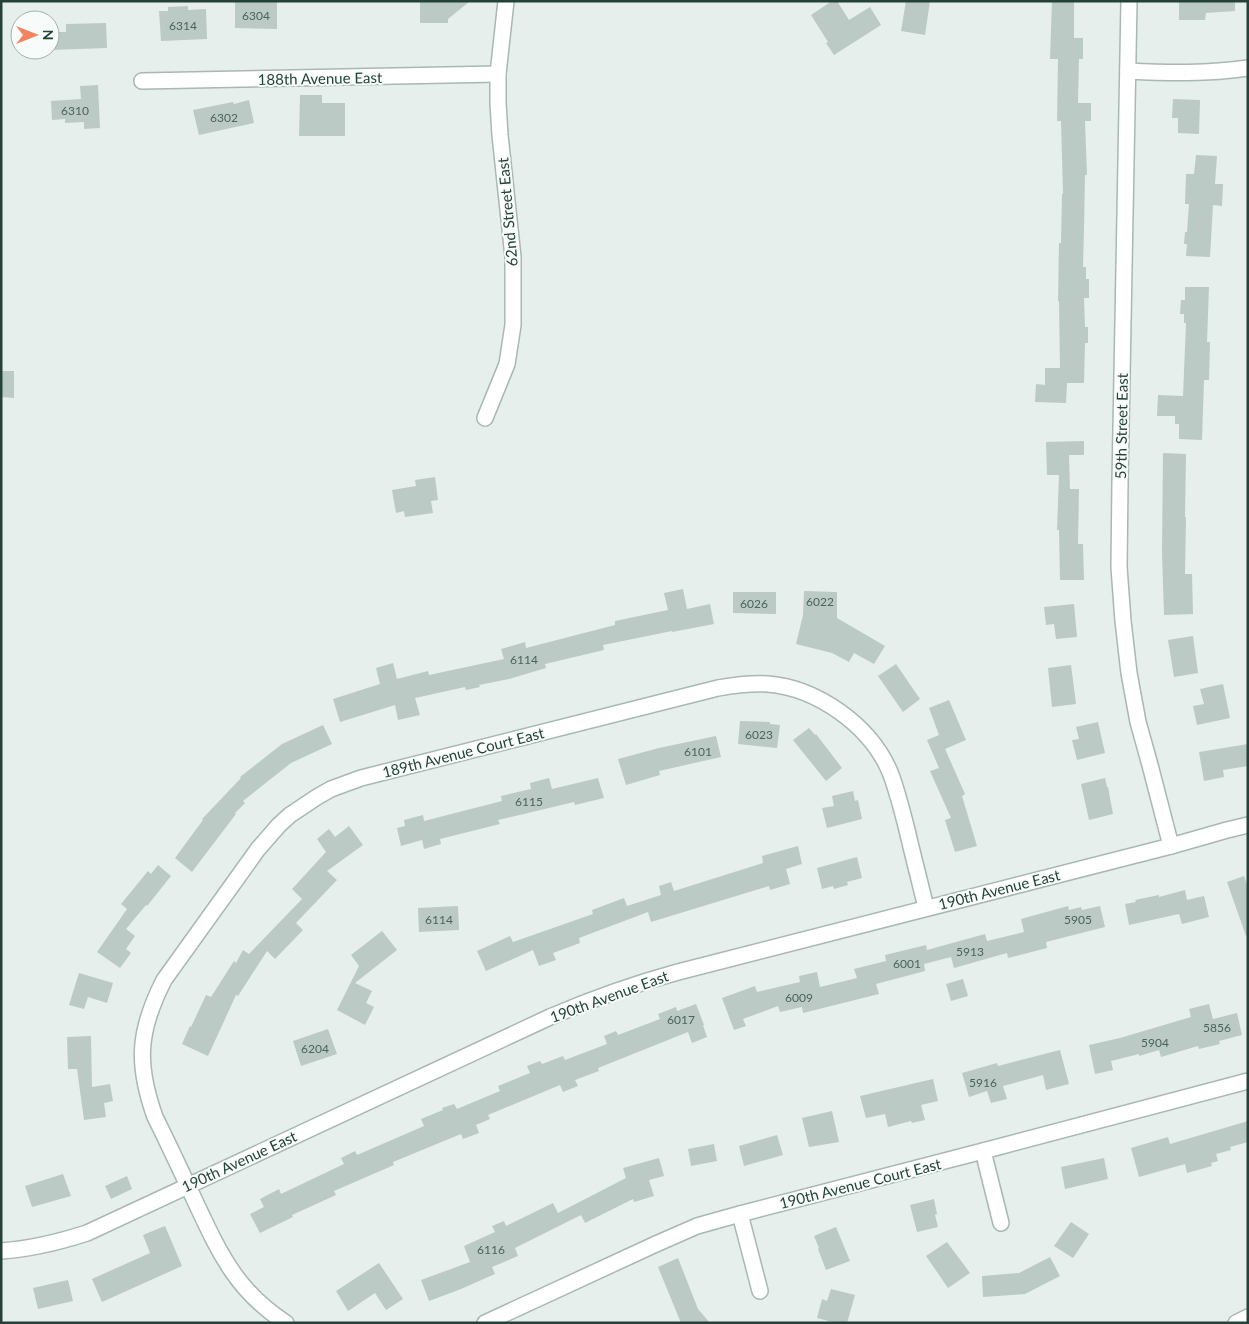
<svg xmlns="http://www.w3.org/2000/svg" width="1249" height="1324" font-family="Lato,sans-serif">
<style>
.building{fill:#bbcac4}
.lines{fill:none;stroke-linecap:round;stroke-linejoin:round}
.minor-casing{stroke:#a8b8b2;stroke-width:18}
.minor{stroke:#fff;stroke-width:15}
.labels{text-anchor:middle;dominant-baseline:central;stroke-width:4;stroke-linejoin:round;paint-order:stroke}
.number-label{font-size:12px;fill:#4a645c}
.street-label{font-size:15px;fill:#24423a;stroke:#f7fbf9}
</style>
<rect width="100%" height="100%" fill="#e6efeb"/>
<g class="building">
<polygon points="235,1 277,1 277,29 235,28"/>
<polygon points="420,1 470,1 448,19 448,23 420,23"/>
<polygon points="832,1 837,1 849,20 870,7 881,25 834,55 826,43 828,42 811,15"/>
<polygon points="906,1 930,1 925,35 901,31"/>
<polygon points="1052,1 1074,1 1074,38 1083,38 1083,59 1079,59 1078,103 1091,103 1091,121 1085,121 1087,175 1085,175 1084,229 1083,267 1086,267 1086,279 1089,279 1089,298 1084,298 1085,327 1088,327 1088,343 1085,343 1084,383 1067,383 1066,403 1035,402 1036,384 1045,385 1045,368 1060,368 1059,301 1058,301 1059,243 1061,243 1062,194 1063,194 1061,121 1057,121 1058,59 1050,59"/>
<polygon points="1179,1 1235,1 1235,11 1206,13 1205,20 1179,20"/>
<polygon points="188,6 188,10 206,9 207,39 161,41 159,11 168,11 168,7"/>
<polygon points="106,23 107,48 50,50 50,32 66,32 66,24"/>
<polygon points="98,85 100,128 84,129 84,122 65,123 65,119 52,120 51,101 81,99 80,86"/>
<polygon points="300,95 322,95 322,103 345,103 345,136 299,136"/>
<polygon points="1173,99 1200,100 1199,134 1178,133 1178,118 1172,118"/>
<polygon points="249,100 254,123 199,135 193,110 233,102 234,104"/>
<polygon points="1196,155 1217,156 1215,184 1223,184 1222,206 1213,205 1210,257 1186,256 1187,244 1184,244 1185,232 1187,232 1189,204 1185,204 1186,174 1194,174"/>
<polygon points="1185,287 1209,287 1207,342 1210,342 1209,380 1204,380 1202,440 1179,439 1179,424 1175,424 1175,416 1157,416 1158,395 1183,396 1186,323 1184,323 1184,314 1180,314 1181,300 1185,300"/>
<polygon points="1,371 14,371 14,398 1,397"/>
<polygon points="1084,441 1084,455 1069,455 1070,489 1079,489 1078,544 1083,544 1084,580 1060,580 1059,530 1057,530 1059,475 1047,475 1046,442"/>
<polygon points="1163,453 1186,454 1185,517 1186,517 1185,574 1192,574 1193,614 1164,615 1162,553"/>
<polygon points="435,477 438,500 431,501 433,513 405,517 404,511 396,513 392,490 416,486 415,480"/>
<polygon points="683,589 687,609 710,604 714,624 672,632 672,631 603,645 604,650 545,664 546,668 509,679 479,685 480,687 466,690 465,687 415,698 420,715 398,720 395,705 340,722 333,699 380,684 376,668 393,663 397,679 428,671 429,675 504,659 501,649 525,642 526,648 615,625 615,621 668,610 664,593"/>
<polygon points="804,591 837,592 837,618 885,646 874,664 854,653 849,662 832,653 796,644 803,615"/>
<polygon points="733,592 776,592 776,614 733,613"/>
<polygon points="1074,604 1077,637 1056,639 1054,624 1046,625 1044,607"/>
<polygon points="1193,636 1198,673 1174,677 1168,640"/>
<polygon points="896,664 920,699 903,712 878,676"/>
<polygon points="1071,665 1076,704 1052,707 1048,668"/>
<polygon points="1223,684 1230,718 1197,725 1193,706 1204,704 1200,689"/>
<polygon points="949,700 966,740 945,749 965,794 962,796 977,846 955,852 945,820 951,818 930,771 939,768 927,740 939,735 929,708"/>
<polygon points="740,721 770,722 770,724 780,725 777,748 738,744"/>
<polygon points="1098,722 1105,753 1077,760 1072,740 1079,739 1076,727"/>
<polygon points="323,725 332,744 291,763 243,801 245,803 235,813 236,814 192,872 175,858 203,820 202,819 241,778 240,777 282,744"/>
<polygon points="809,728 815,735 816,734 842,768 826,781 793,740"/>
<polygon points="716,736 721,757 659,771 660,775 626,785 618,759 659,748"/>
<polygon points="1248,744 1248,766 1223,770 1224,777 1204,781 1199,752"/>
<polygon points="549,778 552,789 598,778 604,798 575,805 574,802 498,820 500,824 440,839 441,844 424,849 422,840 401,846 397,828 405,826 404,820 423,815 424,821 502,801 501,796 531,789 530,783"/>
<polygon points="1105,778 1107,787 1108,787 1113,814 1089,820 1081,784"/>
<polygon points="853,791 855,801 858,800 862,819 827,828 822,808 834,806 832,796"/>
<polygon points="349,826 363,845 327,871 337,880 296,923 303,930 275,959 267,951 238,996 236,995 208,1056 182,1044 190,1026 191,1027 206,995 211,997 234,961 236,963 243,950 249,954 302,899 292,889 326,852 317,839 329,829 335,837"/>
<polygon points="798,846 802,864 786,869 790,884 770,890 769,886 651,922 648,912 579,938 580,943 553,953 556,960 539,966 533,950 486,971 477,951 510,936 513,942 593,914 592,910 624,898 627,906 661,895 659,886 671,882 674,891 763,863 762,856"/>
<polygon points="857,857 862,878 847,882 848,885 834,889 833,886 822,889 817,868"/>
<polygon points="158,865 171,876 147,906 146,905 126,929 135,936 126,949 131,953 120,968 97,952 127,909 121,904 148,871 151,874"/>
<polygon points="1244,876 1248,888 1248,935 1246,936 1227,882"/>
<polygon points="1185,890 1187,900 1204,896 1209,917 1182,924 1179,914 1129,925 1125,904 1136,902 1135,900 1159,895 1159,897"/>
<polygon points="458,906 459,930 419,932 418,908"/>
<polygon points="1068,906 1069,910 1081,907 1082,910 1100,906 1105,927 1046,942 1047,948 1008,958 1007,953 954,968 951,957 924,964 925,971 876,984 879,994 803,1013 802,1007 780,1012 778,1006 743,1019 746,1026 734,1030 722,998 755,986 757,992 800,982 799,976 817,972 820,987 857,978 854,969 886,961 885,955 926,945 927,950 985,934 987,941 1024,932 1021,919"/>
<polygon points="382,931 397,950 355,983 372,991 366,1003 374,1007 365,1025 337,1010 359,966 351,955"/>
<polygon points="79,973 113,983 107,1003 88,997 84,1009 69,1005"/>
<polygon points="963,979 968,996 951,1001 946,984"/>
<polygon points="696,1004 704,1025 703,1025 707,1037 692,1043 688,1032 598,1068 599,1071 575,1080 578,1086 563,1092 560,1085 488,1115 490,1119 476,1125 479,1133 463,1139 461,1134 393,1162 394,1165 334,1191 336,1195 292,1215 293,1217 260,1233 250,1214 264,1207 260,1199 279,1189 281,1194 344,1164 341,1158 355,1151 357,1155 424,1126 421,1119 443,1110 442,1108 454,1104 457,1109 500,1091 498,1086 530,1073 527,1066 540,1061 542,1064 563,1056 565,1060 607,1044 604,1036 616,1031 618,1035 660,1019 658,1014 676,1007 677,1011"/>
<polygon points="1209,1004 1213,1019 1237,1013 1242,1035 1219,1041 1220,1044 1199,1049 1198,1046 1161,1057 1159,1050 1139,1056 1139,1054 1111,1061 1113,1070 1095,1074 1089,1045 1120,1038 1191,1017 1189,1009"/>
<polygon points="328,1029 337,1054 301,1066 293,1041"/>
<polygon points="91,1036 92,1087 110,1084 113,1101 104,1103 106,1117 84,1120 77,1069 68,1069 67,1037"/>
<polygon points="1060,1050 1069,1084 1046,1090 1043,1075 1003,1086 1007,1099 991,1103 987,1091 969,1097 962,1073 997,1063 998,1066"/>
<polygon points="933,1079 938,1101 921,1105 925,1120 912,1123 911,1121 888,1127 885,1114 866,1118 860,1096"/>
<polygon points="832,1111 839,1142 809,1147 802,1118"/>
<polygon points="1248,1121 1248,1142 1230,1147 1231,1150 1216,1154 1218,1161 1211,1163 1212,1166 1187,1173 1185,1164 1139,1177 1131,1148 1168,1137 1170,1144"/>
<polygon points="777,1135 783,1155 744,1166 739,1146"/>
<polygon points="714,1144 717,1161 691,1166 688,1149"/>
<polygon points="659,1158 664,1176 649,1180 654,1196 634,1202 633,1199 585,1223 581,1215 515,1248 518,1256 492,1267 495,1274 461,1289 429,1301 421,1280 470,1262 464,1246 495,1232 492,1226 504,1221 506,1226 553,1203 558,1213 626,1178 623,1168"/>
<polygon points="1104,1158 1108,1179 1065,1189 1061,1167"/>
<polygon points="63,1174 71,1196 32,1207 25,1186"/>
<polygon points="127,1176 132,1189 111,1199 105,1186"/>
<polygon points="934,1199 937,1214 935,1215 938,1227 917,1232 910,1205"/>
<polygon points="1071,1222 1089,1234 1073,1258 1054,1246"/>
<polygon points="165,1226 182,1266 102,1302 92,1279 150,1253 143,1235"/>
<polygon points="836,1227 850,1261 826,1270 818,1249 819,1248 814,1236"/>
<polygon points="947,1242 970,1273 948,1288 926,1256"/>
<polygon points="1050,1257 1060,1276 1025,1294 983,1297 982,1276 1019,1273"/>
<polygon points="678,1258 698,1309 710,1323 681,1323 658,1267"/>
<polygon points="379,1263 403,1299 386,1310 375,1293 348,1311 336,1291"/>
<polygon points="68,1280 73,1301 38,1309 33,1288"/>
<polygon points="831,1289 855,1295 847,1323 836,1323 817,1318 822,1299 827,1301"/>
</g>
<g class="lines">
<g class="minor-casing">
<g id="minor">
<polyline points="1129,1 1120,482 1119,567 1123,621 1129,673 1138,722 1150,765 1171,846"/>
<path d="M1128,71C1168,73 1208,74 1248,68"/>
<polyline points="142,81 498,74"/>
<polyline points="485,418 507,364 513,325 513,257 500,135 498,103 498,74 506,1"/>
<polyline points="983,1151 1001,1223"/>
<polyline points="740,1214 760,1291"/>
<path d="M1,1251C31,1249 59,1242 87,1233L550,1017C592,999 634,984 678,972L1171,846L1227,830L1248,825"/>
<path d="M286,1323C236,1291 219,1252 195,1201C182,1173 169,1145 155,1117C136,1064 138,1031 164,980L258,849L279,825L290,815L317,797L331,789L361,778L718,688C735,685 751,683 768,684C817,688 870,725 890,772C897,790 902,810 907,830C913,856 920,882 926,908"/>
<polyline points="485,1323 656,1244 697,1226 740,1214 983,1151 1248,1081"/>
<polyline points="1236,1323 1248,1317"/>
</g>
</g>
<use href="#minor" class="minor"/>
</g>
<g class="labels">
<g class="number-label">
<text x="256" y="15">6304</text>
<text x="183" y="25">6314</text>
<text x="75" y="110">6310</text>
<text x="224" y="117">6302</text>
<text x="820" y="601">6022</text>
<text x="754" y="603">6026</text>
<text x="524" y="659">6114</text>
<text x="759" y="734">6023</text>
<text x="698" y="751">6101</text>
<text x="529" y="801">6115</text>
<text x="439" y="919">6114</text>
<text x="1078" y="919">5905</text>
<text x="970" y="951">5913</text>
<text x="907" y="963">6001</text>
<text x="799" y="997">6009</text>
<text x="681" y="1019">6017</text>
<text x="1217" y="1027">5856</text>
<text x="1155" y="1042">5904</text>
<text x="315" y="1048">6204</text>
<text x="983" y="1082">5916</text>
<text x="491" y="1249">6116</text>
</g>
<g class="street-label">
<text transform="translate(320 78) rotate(-1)">188th Avenue East</text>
<text transform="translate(507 212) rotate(-95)">62nd Street East</text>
<text transform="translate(1121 426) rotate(-89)">59th Street East</text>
<text transform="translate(463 752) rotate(-14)">189th Avenue Court East</text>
<text transform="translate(999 889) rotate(-14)">190th Avenue East</text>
<text transform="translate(609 996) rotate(-20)">190th Avenue East</text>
<text transform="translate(239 1161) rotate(-25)">190th Avenue East</text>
<text transform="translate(860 1183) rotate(-14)">190th Avenue Court East</text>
</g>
</g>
<rect width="1249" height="1324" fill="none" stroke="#24423a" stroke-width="5"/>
<g transform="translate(35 35) rotate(90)"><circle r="24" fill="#f7fbf9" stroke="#a3b1ad"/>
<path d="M0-4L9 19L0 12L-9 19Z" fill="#f4845f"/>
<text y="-8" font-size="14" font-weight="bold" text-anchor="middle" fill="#24423a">N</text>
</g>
</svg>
